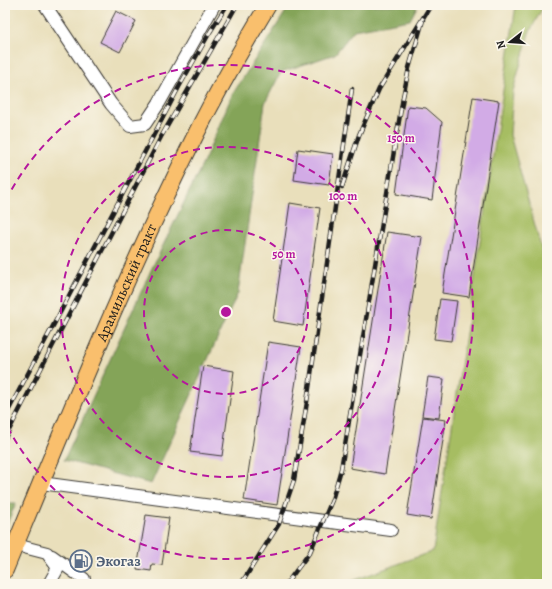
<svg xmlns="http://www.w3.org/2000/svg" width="552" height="589" font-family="Alegreya,serif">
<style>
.green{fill:#a6bd62;stroke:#616c3f}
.forest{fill:#84a458;stroke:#50603a}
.building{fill:#d2abe6}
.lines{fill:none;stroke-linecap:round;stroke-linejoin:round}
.minor-casing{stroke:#3b3934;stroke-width:14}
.major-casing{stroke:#3b3934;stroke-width:18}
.minor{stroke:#fff;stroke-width:12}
.major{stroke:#f9bf6d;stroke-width:16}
.rail-casing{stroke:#1c1c1c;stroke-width:4.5}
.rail{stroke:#fbf7ec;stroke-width:3;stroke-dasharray:9;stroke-linecap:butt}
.ring{fill:none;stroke:#b5179e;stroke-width:2;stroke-dasharray:7 5}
.labels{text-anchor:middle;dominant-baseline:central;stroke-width:3;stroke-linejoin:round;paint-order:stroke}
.street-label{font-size:15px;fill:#1c1c1c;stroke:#fbf7ec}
.service-label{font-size:15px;font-weight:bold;fill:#4e5e75;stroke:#fbf7ec;text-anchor:start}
.centre{fill:#b5179e;stroke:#fbf7ec;stroke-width:2}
.ring-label{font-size:12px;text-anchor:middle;font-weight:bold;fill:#b5179e;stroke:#fbf7ec;stroke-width:3;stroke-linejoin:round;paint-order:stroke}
</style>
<rect width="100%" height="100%" fill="#fbf7ec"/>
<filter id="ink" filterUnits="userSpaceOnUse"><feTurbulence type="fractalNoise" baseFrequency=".025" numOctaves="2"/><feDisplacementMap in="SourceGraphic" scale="8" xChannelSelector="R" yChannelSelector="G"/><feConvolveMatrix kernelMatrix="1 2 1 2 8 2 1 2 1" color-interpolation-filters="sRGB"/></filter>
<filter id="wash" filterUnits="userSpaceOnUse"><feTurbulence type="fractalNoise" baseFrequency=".012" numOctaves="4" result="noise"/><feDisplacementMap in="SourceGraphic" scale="16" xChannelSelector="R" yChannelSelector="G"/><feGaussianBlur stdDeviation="0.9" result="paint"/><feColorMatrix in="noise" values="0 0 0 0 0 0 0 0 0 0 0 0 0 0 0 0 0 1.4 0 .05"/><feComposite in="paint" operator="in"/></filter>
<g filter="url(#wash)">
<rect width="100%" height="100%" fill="#e9dfbb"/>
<polygon class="green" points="516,5 544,5 529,33 513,91 510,135 547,269 547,584 344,584 433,551"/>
<g class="forest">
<polygon points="290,5 418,5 410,20 354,30 335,54 281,72 265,103 238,293 151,484 64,460 151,270 206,157 232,95"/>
<polygon points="5,503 16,503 5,528"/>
</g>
<g id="blocks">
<g class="building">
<polygon points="116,11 136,21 120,52 100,42"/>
<polygon points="473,97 499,101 469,297 442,293"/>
<polygon points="408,106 426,108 442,122 432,200 396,194"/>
<polygon points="298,149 333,154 329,185 294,180"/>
<polygon points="290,203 320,208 303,326 273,321"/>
<polygon points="387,232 422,237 385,474 350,468"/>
<polygon points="440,299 457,301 451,341 434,339"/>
<polygon points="268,342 301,347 277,505 244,500"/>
<polygon points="203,366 234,371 222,456 190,452"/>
<polygon points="428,377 444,379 439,418 422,416"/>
<polygon points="423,417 446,420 431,519 407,515"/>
<polygon points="146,515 169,518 162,565 152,564 151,571 137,569"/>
</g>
</g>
</g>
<g filter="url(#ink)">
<use href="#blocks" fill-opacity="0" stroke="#3b3934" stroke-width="1"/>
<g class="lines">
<g class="minor-casing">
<g id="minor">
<polyline points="45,5 111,104 130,126 145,124 159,103 214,5"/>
<polyline points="41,483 391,530"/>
<polyline points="16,545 47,553 58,568 49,584"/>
<polyline points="52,556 84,579 84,584"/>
</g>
</g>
<g class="major-casing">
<g id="major">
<path id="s1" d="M5,570C65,424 124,278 195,136C217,92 242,48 268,5"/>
</g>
</g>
<use href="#minor" class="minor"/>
<use href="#major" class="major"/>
<g class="rail-casing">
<g id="rail">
<polyline points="342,187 359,135 379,89 431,5"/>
<polyline points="5,417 179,87 210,32 227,5"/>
<polyline points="5,438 161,137 237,5"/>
<polyline points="241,584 279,524 294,480 307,402 352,89"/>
<polyline points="286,584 310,552 332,500 341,469 403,97 409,68 423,20"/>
<polyline points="540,584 547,582"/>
</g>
</g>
<use href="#rail" class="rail"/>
</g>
</g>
<g class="ring">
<circle cx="226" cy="312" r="82"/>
<circle cx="226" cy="312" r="165"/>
<path d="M6 200A247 247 0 1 1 6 424"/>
</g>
<defs>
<g id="fuel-ring" transform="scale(1.15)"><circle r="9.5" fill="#fbf7ec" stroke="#5c6f8a" stroke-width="1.5"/><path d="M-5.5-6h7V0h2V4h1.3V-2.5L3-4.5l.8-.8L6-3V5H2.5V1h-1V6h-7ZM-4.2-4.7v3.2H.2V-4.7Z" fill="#5c6f8a"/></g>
</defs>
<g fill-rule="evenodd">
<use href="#fuel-ring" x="81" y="561"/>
</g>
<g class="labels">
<g class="street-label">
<text stroke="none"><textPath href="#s1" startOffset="312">Арамильский тракт</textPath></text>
</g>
<g class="service-label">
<text x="96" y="561">Экогаз</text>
</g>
</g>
<circle cx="226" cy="312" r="6" class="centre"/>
<g class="ring-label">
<text x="401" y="142">150 m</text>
<text x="343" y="200">100 m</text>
<text x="284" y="258">50 m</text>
</g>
<rect width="552" height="589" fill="none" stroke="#fbf7ec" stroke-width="20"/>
<g transform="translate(510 42) rotate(253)" stroke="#fbf7ec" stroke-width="3" paint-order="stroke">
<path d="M0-3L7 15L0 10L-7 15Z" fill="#1c1c1c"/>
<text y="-6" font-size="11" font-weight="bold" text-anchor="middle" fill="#1c1c1c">N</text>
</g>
</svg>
